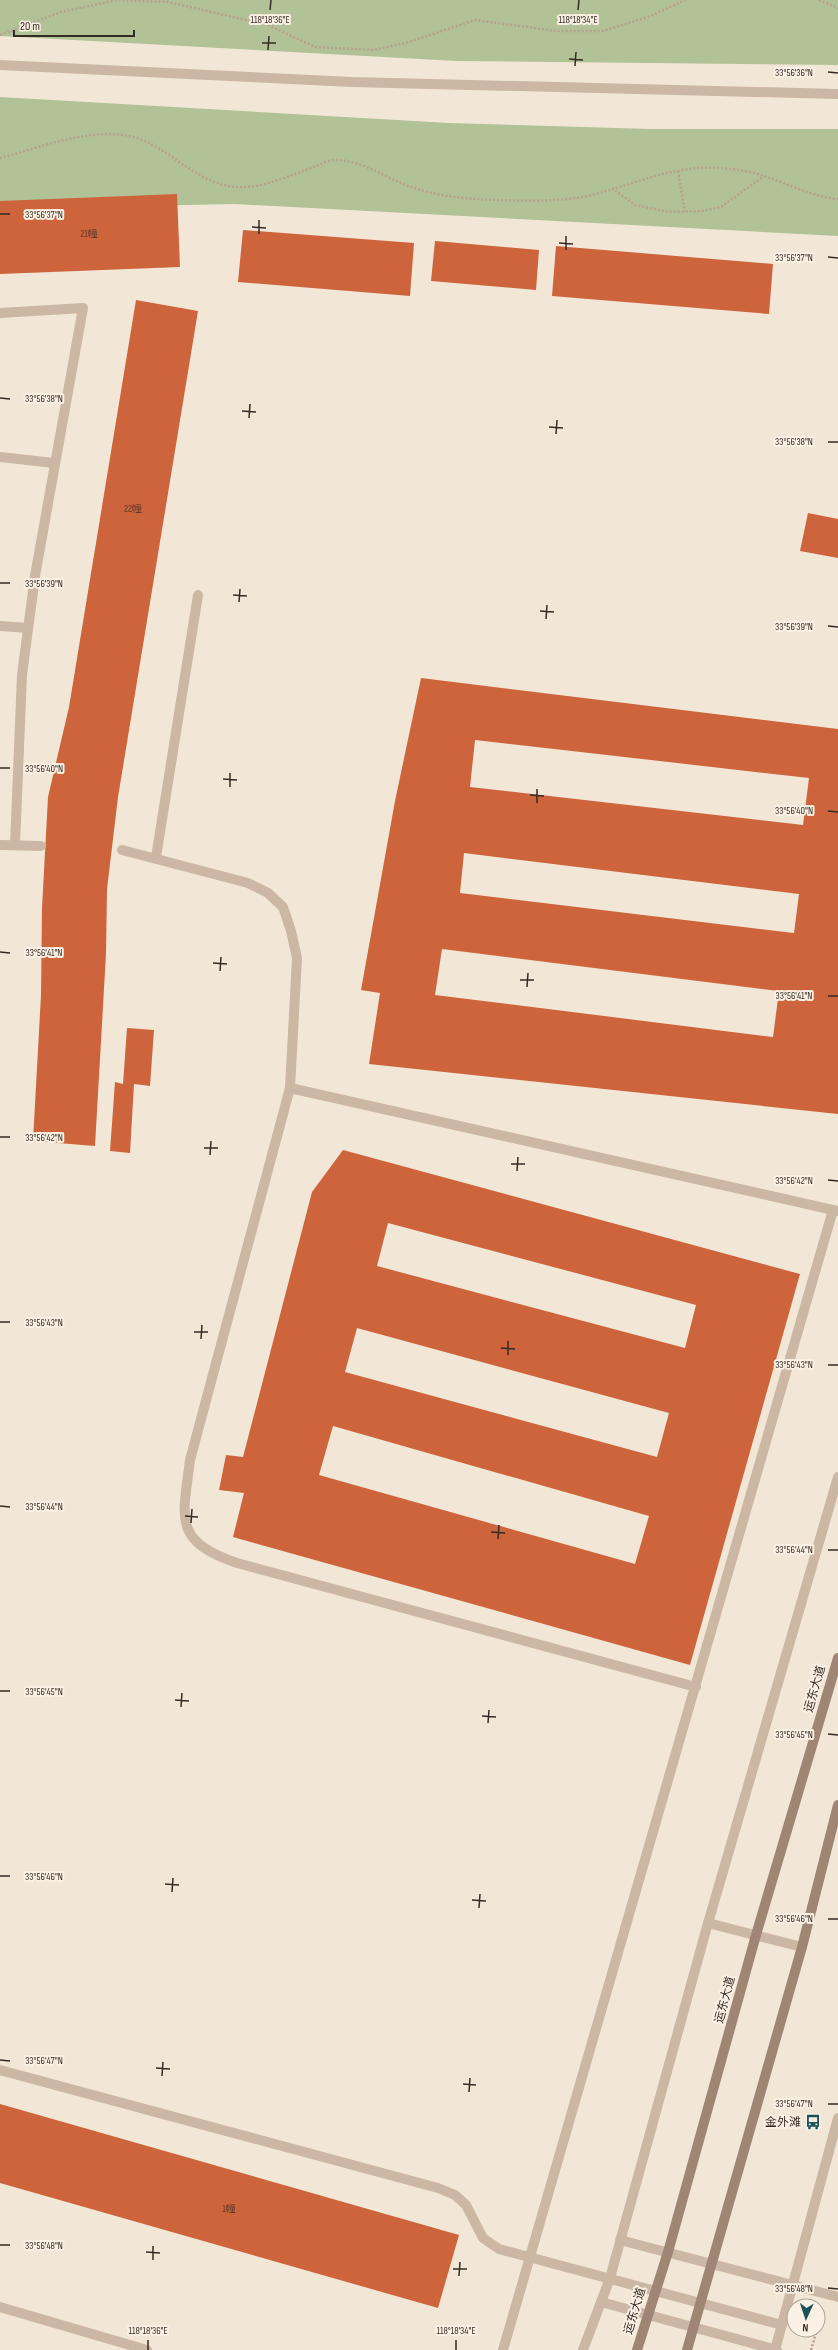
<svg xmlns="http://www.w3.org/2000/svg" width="838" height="2350" font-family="'Sofia Sans Condensed','Noto Sans SC',sans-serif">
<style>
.green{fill:#b2c297}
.building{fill:#cd643b;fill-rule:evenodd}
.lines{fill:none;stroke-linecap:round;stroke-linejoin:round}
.path{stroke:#b7a18d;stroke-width:2.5;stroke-dasharray:2 2;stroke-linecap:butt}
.service{stroke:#cbb7a3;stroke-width:10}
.tertiary{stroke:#cbb7a3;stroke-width:10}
.secondary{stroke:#9e8574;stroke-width:10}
.ticks{fill:none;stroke:#352b25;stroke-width:1.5}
.labels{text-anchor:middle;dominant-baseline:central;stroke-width:4;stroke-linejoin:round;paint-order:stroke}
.number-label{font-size:10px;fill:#5b392a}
.street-label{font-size:12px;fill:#352b25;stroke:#faf1e4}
.poi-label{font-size:12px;fill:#352b25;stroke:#faf1e4;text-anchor:end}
.ticks-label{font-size:10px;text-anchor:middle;fill:#352b25;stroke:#faf1e4;stroke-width:4;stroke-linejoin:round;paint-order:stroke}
</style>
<rect width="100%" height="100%" fill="#f2e7d7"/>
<g class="green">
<polygon points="0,0 838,0 838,65 457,61 0,36"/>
<polygon points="0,97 449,123 651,129 838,129 838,236 234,204 0,209"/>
</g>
<g class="building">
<polygon points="177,194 180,267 0,274 0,201"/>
<polygon points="243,230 414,243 410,296 238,282"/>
<polygon points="435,241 539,250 536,290 431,281"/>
<polygon points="556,246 773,264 769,314 552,296"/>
<polygon points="136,300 198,311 118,797 107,889 106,954 95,1146 33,1141 41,995 42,908 48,797 69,707"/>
<polygon points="808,513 838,519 838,558 800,551"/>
<path d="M421,678L838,729V1114L369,1064L380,993L361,990L395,801ZM475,740L809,778L803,825L470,787ZM464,853L799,894L794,933L460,893ZM442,949L779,991L773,1037L435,995Z"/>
<polygon points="127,1028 154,1030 150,1086 134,1084 130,1153 110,1151 115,1082 123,1084"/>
<path d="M343,1150L800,1274L690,1665L233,1537L244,1493L219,1490L226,1455L243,1457L312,1192ZM388,1223L696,1305L685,1348L377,1266ZM357,1328L669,1413L657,1457L345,1372ZM333,1426L649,1516L635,1564L319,1475Z"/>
<polygon points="0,2104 459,2235 438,2308 0,2183"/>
</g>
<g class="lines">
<g class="path">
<polyline points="819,0 838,8"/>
<polyline points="0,35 61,12 117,0 168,2 268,25 315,47 373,50 406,43 475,20 557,31 603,31 651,16 685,0"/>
<path d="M0,158C47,146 108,119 153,145C180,160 205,186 238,187C262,189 293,174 314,167C321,164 329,160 335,160C359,160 380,174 401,183C425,193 452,198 478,199C515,201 556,203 592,195C628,186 660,171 698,168C721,167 745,169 767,177C790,185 814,197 838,199"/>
<polyline points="678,171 685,212"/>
<polyline points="612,188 635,205 669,212 702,211 721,207 764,176"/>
<polyline points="811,2350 817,2330"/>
</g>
<g class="service">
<polyline points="0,313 83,308 35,576 22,675 15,845"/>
<polyline points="0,457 54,463"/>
<polyline points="0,626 28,628"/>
<polyline points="0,845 41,846"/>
<path d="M122,850L248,883L268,893L283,907L291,931L297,958L290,1088L190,1460C183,1518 172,1541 237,1563L696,1687"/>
<polyline points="156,857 198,595"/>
<polyline points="290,1088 838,1211"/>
<polyline points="708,1923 802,1947"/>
<polyline points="0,2070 438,2188 455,2195 466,2205 483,2238 499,2249 782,2325"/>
<polyline points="620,2240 838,2297"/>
<polyline points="601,2302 777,2350"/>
<polyline points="0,2307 147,2350"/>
<polyline points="503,2350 833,1210"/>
<polyline points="583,2350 610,2278 708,1923 838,1477"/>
<polyline points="775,2350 838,2118"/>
</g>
<polyline class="tertiary" points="0,65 352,82 838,94"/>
<g class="secondary">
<polyline points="637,2350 668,2252 756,1935 838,1658"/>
<polyline points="687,2350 802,1947 838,1805"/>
</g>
</g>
<path class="ticks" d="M270,10L271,0M578,10L579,0M262,43H276M268,50L269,36M569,59L583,60M575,66L576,52M828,72L838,73M0,214H10M252,227L266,228M259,234V220M559,243L573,244M566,250V236M828,257L838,258M0,398L10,399M242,411L256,412M249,418L250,404M549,427L563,428M556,434L557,420M828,442H838M0,583H10M233,595L247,596M239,602L240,589M540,611L554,612M546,619L547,605M828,626L838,627M0,768H10M223,779L237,780M230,787V773M530,795L544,796M537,803V789M828,811L838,812M0,952L10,953M213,963L227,964M220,971L221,957M520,980H534M527,987L528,973M828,996H838M0,1137H10M204,1148H218M210,1155L211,1141M511,1164H525M517,1171L518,1157M828,1180L838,1181M0,1322H10M194,1332H208M201,1339L202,1325M501,1348L515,1349M508,1355V1341M828,1365H838M0,1506L10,1507M185,1516L198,1517M191,1523L192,1509M491,1532L505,1533M498,1539L499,1525M828,1550H838M0,1691H10M175,1700L189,1701M181,1707L182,1693M482,1716L496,1717M488,1723L489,1710M828,1734L838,1735M0,1876H10M165,1884L179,1885M172,1892L173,1878M472,1900L486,1901M479,1908L480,1894M828,1919H838M0,2060L10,2061M156,2068L170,2069M162,2076L163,2062M463,2084L476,2085M469,2092L470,2078M828,2104H838M0,2245H10M146,2252L160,2253M153,2260V2246M453,2269H467M459,2276L460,2262M828,2288L838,2289M148,2350V2340M456,2350V2340"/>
<defs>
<g id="bus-bare" transform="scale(1.2)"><path d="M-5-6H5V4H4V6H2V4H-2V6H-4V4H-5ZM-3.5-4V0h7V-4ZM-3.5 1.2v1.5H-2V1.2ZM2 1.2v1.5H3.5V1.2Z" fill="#195259" stroke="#faf1e4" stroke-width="2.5" paint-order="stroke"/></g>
</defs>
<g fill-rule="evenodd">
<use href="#bus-bare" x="813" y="2122"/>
</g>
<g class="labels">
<g class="number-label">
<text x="89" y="234">21幢</text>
<text x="133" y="509">22幢</text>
<text x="229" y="2209">1幢</text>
</g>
<g class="street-label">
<text transform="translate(815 1689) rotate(-74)">运东大道</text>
<text transform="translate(725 2000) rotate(-75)">运东大道</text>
<text transform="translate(635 2311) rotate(-73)">运东大道</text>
</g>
<g class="poi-label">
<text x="801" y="2122">金外滩</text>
</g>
</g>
<g class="ticks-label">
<text x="270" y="23">118°18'36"E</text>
<text x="578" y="23">118°18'34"E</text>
<text x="794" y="76">33°56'36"N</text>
<text x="44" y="218">33°56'37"N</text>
<text x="794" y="261">33°56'37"N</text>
<text x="44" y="402">33°56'38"N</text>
<text x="794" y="445">33°56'38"N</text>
<text x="44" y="587">33°56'39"N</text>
<text x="794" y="630">33°56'39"N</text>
<text x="44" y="772">33°56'40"N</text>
<text x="794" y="814">33°56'40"N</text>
<text x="44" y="956">33°56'41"N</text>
<text x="794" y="999">33°56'41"N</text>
<text x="44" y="1141">33°56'42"N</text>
<text x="794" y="1184">33°56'42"N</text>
<text x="44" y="1326">33°56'43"N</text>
<text x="794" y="1368">33°56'43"N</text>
<text x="44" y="1510">33°56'44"N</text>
<text x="794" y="1553">33°56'44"N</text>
<text x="44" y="1695">33°56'45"N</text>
<text x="794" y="1738">33°56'45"N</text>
<text x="44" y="1880">33°56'46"N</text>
<text x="794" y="1922">33°56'46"N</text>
<text x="44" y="2064">33°56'47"N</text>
<text x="794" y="2107">33°56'47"N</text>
<text x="44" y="2249">33°56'48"N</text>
<text x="794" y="2292">33°56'48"N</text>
<text x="148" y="2334">118°18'36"E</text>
<text x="456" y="2334">118°18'34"E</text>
</g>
<g transform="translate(806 2318) rotate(183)"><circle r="19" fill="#faf1e4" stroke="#aba298"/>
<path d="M0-3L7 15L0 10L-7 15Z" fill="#195259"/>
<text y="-6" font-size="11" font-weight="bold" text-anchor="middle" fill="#352b25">N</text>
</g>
<path d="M14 30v6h120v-6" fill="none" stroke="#352b25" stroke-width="2"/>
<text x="20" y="30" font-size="12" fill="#352b25" stroke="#faf1e4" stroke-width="3" paint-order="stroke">20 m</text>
</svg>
